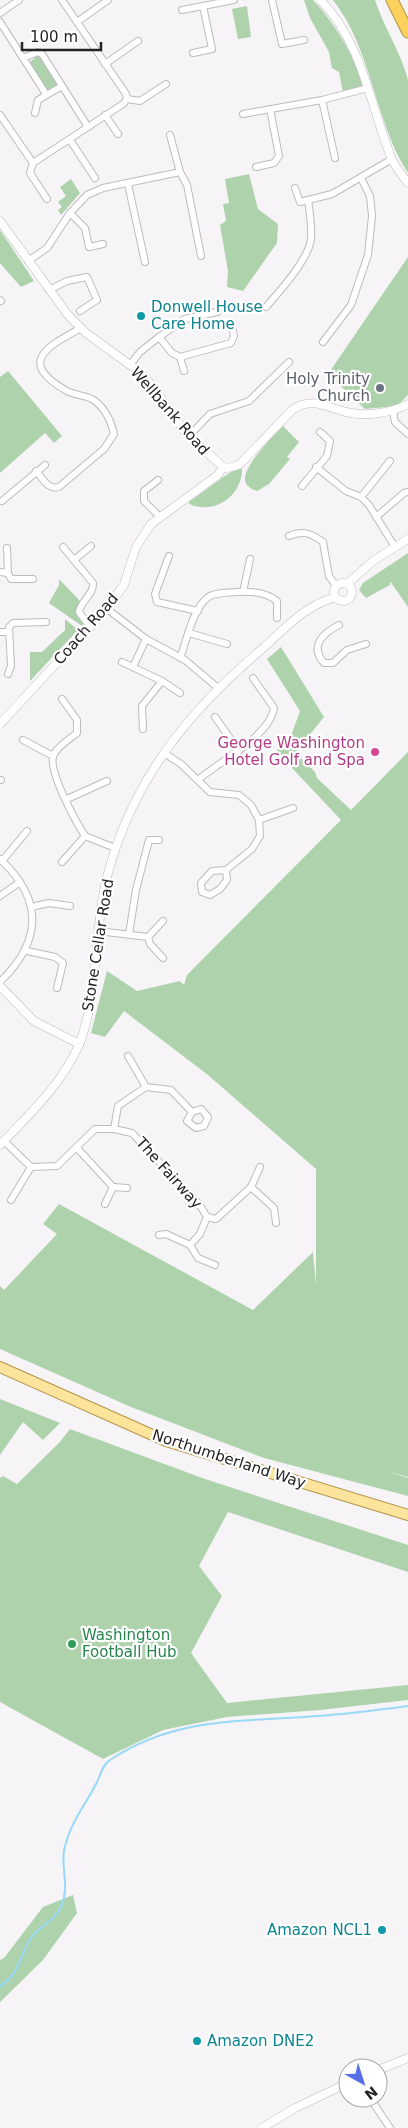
<svg xmlns="http://www.w3.org/2000/svg" width="408" height="2128" font-family="'DejaVu Sans',sans-serif">
<style>
.green{fill:#aed3ac}
.lines{fill:none;stroke-linecap:round;stroke-linejoin:round}
.stream{stroke:#97d9f7;stroke-width:2}
.minor-casing{stroke:#bebbbe;stroke-width:8}
.tertiary-casing{stroke:#bebbbe;stroke-width:9}
.primary-casing{stroke:#b19548;stroke-width:12}
.motorway-casing{stroke:#b19548;stroke-width:13}
.minor{stroke:#fff;stroke-width:6}
.tertiary{stroke:#fff;stroke-width:8}
.primary{stroke:#fde49d;stroke-width:10}
.motorway{stroke:#fcd25c;stroke-width:11}
.culture-dot{fill:#0f9aa8;stroke:#fff;stroke-width:2}
.worship-dot{fill:#6b7280;stroke:#fff;stroke-width:2}
.hotel-dot{fill:#d1479c;stroke:#fff;stroke-width:2}
.leisure-dot{fill:#2e9e5b;stroke:#fff;stroke-width:2}
.labels{text-anchor:middle;dominant-baseline:central;stroke-width:4.5;stroke-linejoin:round;paint-order:stroke}
.culture-label{font-size:15px;fill:#0d838f;stroke:#fff;text-anchor:start}
.worship-label{font-size:15px;fill:#5b616d;stroke:#fff;text-anchor:end}
.street-label{font-size:15px;fill:#252324;stroke:#fff}
.hotel-label{font-size:15px;fill:#b23c85;stroke:#fff;text-anchor:end}
.leisure-label{font-size:15px;fill:#27864d;stroke:#fff;text-anchor:start}
</style>
<rect width="100%" height="100%" fill="#f7f4f7"/>
<g class="green">
<path d="M304,0H313C337,26 352,53 364,85L343,92L339,72L332,68L329,52L310,18Z"/>
<path d="M333,0H375C384,28 401,52 408,80V173C375,123 372,49 333,0Z"/>
<polygon points="247,6 251,37 238,39 232,9"/>
<polygon points="37,56 43,58 58,85 50,90 45,89 29,63"/>
<polygon points="249,174 258,209 278,224 277,243 243,291 227,287 228,271 220,225 226,221 223,204 229,203 225,179"/>
<polygon points="71,179 80,193 61,215 58,210 62,207 58,202 66,196 60,187"/>
<polygon points="0,230 34,281 21,287 0,263"/>
<polygon points="408,257 408,395 397,406 365,409 328,374"/>
<polygon points="8,371 62,436 54,443 45,433 0,473 0,377"/>
<path d="M283,426L299,442L287,457L290,459L269,484L257,491C254,490 249,488 247,485C236,471 274,436 283,426Z"/>
<path d="M242,467C243,496 215,515 189,504V502L229,473Z"/>
<polygon points="408,553 408,607 390,581 390,585 366,598 359,590 363,583"/>
<polygon points="59,579 80,601 76,614 83,624 82,626 49,603 59,585"/>
<polygon points="65,619 78,630 30,681 30,652 42,652 65,630"/>
<polygon points="281,647 324,717 299,748 300,757 315,772 317,778 351,810 408,752 408,1477 387,1471 408,1478 408,1496 264,1458 131,1407 0,1349 0,1286 4,1290 57,1234 43,1224 59,1204 253,1310 313,1252 316,1285 316,1169 208,1075 124,1011 105,1037 91,1033 107,971 137,991 180,981 184,985 187,975 341,820 276,751 292,733 300,711 267,659"/>
<polygon points="0,1399 60,1423 43,1440 23,1422 0,1455"/>
<polygon points="70,1429 205,1479 408,1545 408,1572 228,1512 199,1566 222,1596 191,1653 227,1703 408,1685 408,1700 320,1710 227,1717 163,1730 103,1759 0,1702 0,1478 3,1476 17,1484 59,1443"/>
<polygon points="73,1895 77,1913 43,1960 0,2002 0,1960 4,1958 43,1907"/>
</g>
<g class="lines">
<path class="stream" d="M0,1986C17,1977 21,1955 30,1939C39,1926 54,1922 61,1907C70,1886 61,1869 64,1851C69,1825 83,1808 95,1786C100,1778 101,1766 110,1760C176,1716 243,1722 318,1716C348,1714 378,1710 408,1706"/>
<g class="minor-casing">
<g id="minor">
<polyline points="62,0 126,94 127,99"/>
<polyline points="272,0 282,44 304,40"/>
<polyline points="182,10 234,0"/>
<polyline points="0,13 19,0"/>
<polyline points="0,22 23,58 38,52 42,54 88,127"/>
<polyline points="77,22 108,0"/>
<polyline points="193,53 212,49 203,6"/>
<polyline points="23,58 46,94"/>
<polyline points="105,64 138,41"/>
<polyline points="322,100 335,158"/>
<polyline points="35,113 38,100 62,86"/>
<polyline points="243,114 322,100 368,88"/>
<polyline points="0,115 33,163 30,173 47,199"/>
<polyline points="105,115 118,134"/>
<polyline points="170,135 180,172"/>
<polyline points="70,140 95,178"/>
<polyline points="33,163 123,104 127,99 140,101 166,84"/>
<polyline points="256,167 274,163 279,156 270,109"/>
<polyline points="128,184 145,262"/>
<polyline points="295,188 300,202 332,194 392,159"/>
<polyline points="70,213 85,228 89,247 103,244"/>
<polyline points="28,261 47,248 70,213 87,195 103,188 180,172 187,185 201,256"/>
<polyline points="49,290 67,281 87,277 97,300 80,311"/>
<polyline points="0,300 1,301"/>
<path d="M266,307C279,292 309,259 311,239C312,226 310,213 308,200"/>
<polyline points="159,337 185,319 217,312"/>
<polyline points="323,342 351,305 368,255 372,216 370,196 361,178"/>
<polyline points="180,357 184,371"/>
<polyline points="130,365 140,352 159,337 172,353 180,357 231,343 234,336 231,322"/>
<polyline points="393,411 395,422 408,434"/>
<polyline points="189,436 210,414 249,401 289,362"/>
<polyline points="316,467 346,491 361,497 369,505 395,547"/>
<path d="M36,471C43,479 48,490 59,487L104,449L114,434C111,421 105,407 92,399C84,395 74,395 67,391C15,362 49,346 81,328"/>
<polyline points="158,480 144,491 144,501 160,517"/>
<polyline points="302,486 327,456 330,441 320,432"/>
<polyline points="361,497 390,461"/>
<polyline points="2,501 45,465"/>
<polyline points="376,517 404,493 408,492"/>
<path d="M289,536C303,530 311,533 323,542L329,576L336,586"/>
<path d="M63,547L93,583C94,595 81,600 79,612L90,627"/>
<polyline points="7,548 8,573"/>
<polyline points="169,556 155,594 157,602 198,611"/>
<polyline points="74,560 91,546"/>
<polyline points="0,572 8,573 11,579 33,579"/>
<polyline points="243,592 250,559"/>
<polyline points="106,608 146,639 185,660 218,688"/>
<path d="M339,625C323,633 309,646 324,663H333L347,650L366,644"/>
<polyline points="0,632 9,632"/>
<polyline points="189,633 227,644"/>
<path d="M180,658C187,640 192,611 207,598C214,592 229,593 237,592C252,591 266,592 277,601V618"/>
<polyline points="122,662 162,681 180,693"/>
<polyline points="133,667 146,639"/>
<polyline points="8,674 11,666 9,627 13,623 46,622"/>
<path d="M62,699L77,720V733C70,739 59,745 54,754C46,768 76,822 85,836L115,848"/>
<polyline points="215,717 239,751"/>
<polyline points="143,729 142,706 162,681"/>
<polyline points="23,740 53,756"/>
<polyline points="164,753 181,764 210,792 239,795 251,805 259,820 260,836 252,849 226,870 227,880 220,889 210,895 202,892 201,883 212,871 226,870"/>
<path d="M199,779C219,762 270,736 274,708L253,678"/>
<polyline points="0,780 1,780"/>
<polyline points="67,799 107,781"/>
<polyline points="259,820 293,808"/>
<path d="M0,859C44,900 42,941 0,982"/>
<polyline points="2,861 27,831"/>
<polyline points="62,862 85,836"/>
<polyline points="0,896 20,882"/>
<polyline points="31,907 49,903 70,906"/>
<polyline points="98,931 148,937"/>
<polyline points="129,934 136,890 149,840 159,840"/>
<polyline points="27,951 55,957 63,963 57,988"/>
<polyline points="163,958 150,944 148,937 163,921"/>
<polyline points="128,1056 146,1087"/>
<polyline points="114,1129 118,1106 146,1087 171,1090 192,1112 187,1121 196,1128 204,1126 208,1117 201,1109 192,1112"/>
<polyline points="4,1141 31,1167 57,1166 95,1129 114,1129 132,1133 199,1204 207,1217"/>
<polyline points="77,1148 113,1187 105,1204"/>
<polyline points="113,1187 127,1188"/>
<polyline points="251,1187 274,1208 276,1223"/>
<polyline points="11,1200 31,1167"/>
<polyline points="207,1217 216,1219 251,1187 260,1167"/>
<polyline points="159,1235 166,1234 190,1245 200,1234 207,1217"/>
<polyline points="190,1245 198,1258 215,1265"/>
<polyline points="370,2098 390,2128"/>
</g>
</g>
<g class="tertiary-casing">
<g id="tertiary">
<path d="M320,0C362,41 370,105 391,157C395,167 402,175 408,183"/>
<path d="M0,221L68,315L86,333L137,370L152,385L185,432L223,467L227,468L239,465L293,409C314,397 325,407 346,412C366,417 390,413 408,404"/>
<circle cx="343" cy="592" r="9"/>
<polyline points="347,584 373,561 408,539"/>
<polyline points="0,724 103,613 124,585 136,547 151,524 218,475 223,467"/>
<polyline points="0,986 34,1021 79,1044"/>
<path d="M0,1145C29,1115 62,1084 79,1045C100,991 93,929 108,873C134,778 188,712 262,649C277,636 293,618 311,608C318,603 327,600 335,597"/>
<polyline points="378,2070 408,2058"/>
<polyline points="262,2128 295,2108 348,2083"/>
</g>
</g>
<g class="primary-casing">
<polyline id="primary" points="0,1367 166,1441 408,1515"/>
</g>
<g class="motorway-casing">
<polyline id="motorway" points="392,0 408,32"/>
</g>
<use href="#minor" class="minor"/>
<use href="#tertiary" class="tertiary"/>
<use href="#primary" class="primary"/>
<use href="#motorway" class="motorway"/>
</g>
<g class="culture-dot">
<circle cx="141" cy="316" r="5"/>
<circle cx="382" cy="1930" r="5"/>
<circle cx="197" cy="2041" r="5"/>
</g>
<circle class="worship-dot" cx="380" cy="388" r="5"/>
<circle class="hotel-dot" cx="375" cy="752" r="5"/>
<circle class="leisure-dot" cx="72" cy="1644" r="5"/>
<g class="labels">
<g class="culture-label">
<text x="151" y="307">Donwell House<tspan x="151" dy="17">Care Home</tspan></text>
<text x="372" y="1930" text-anchor="end">Amazon NCL1</text>
<text x="207" y="2041">Amazon DNE2</text>
</g>
<g class="worship-label">
<text x="370" y="379">Holy Trinity<tspan x="370" dy="17">Church</tspan></text>
</g>
<g class="street-label">
<text transform="translate(170 411) rotate(49)">Wellbank Road</text>
<text transform="translate(86 629) rotate(-49)">Coach Road</text>
<text transform="translate(98 945) rotate(-81)">Stone Cellar Road</text>
<text transform="translate(169 1173) rotate(48)">The Fairway</text>
<text transform="translate(229 1459) rotate(18)">Northumberland Way</text>
</g>
<g class="hotel-label">
<text x="365" y="743">George Washington<tspan x="365" dy="17">Hotel Golf and Spa</tspan></text>
</g>
<g class="leisure-label">
<text x="82" y="1635">Washington<tspan x="82" dy="17">Football Hub</tspan></text>
</g>
</g>
<g transform="translate(363 2083) rotate(141)"><circle r="24" fill="#ffffff" stroke="#a8a7a7"/>
<path d="M0-4L9 19L0 12L-9 19Z" fill="#5770e6"/>
<text y="-8" font-size="14" font-weight="bold" text-anchor="middle" fill="#252324">N</text>
</g>
<path d="M22 42v8h79v-8" fill="none" stroke="#252324" stroke-width="2.5"/>
<text x="30" y="42" font-size="15" fill="#252324" stroke="#ffffff" stroke-width="4" paint-order="stroke">100 m</text>
</svg>
